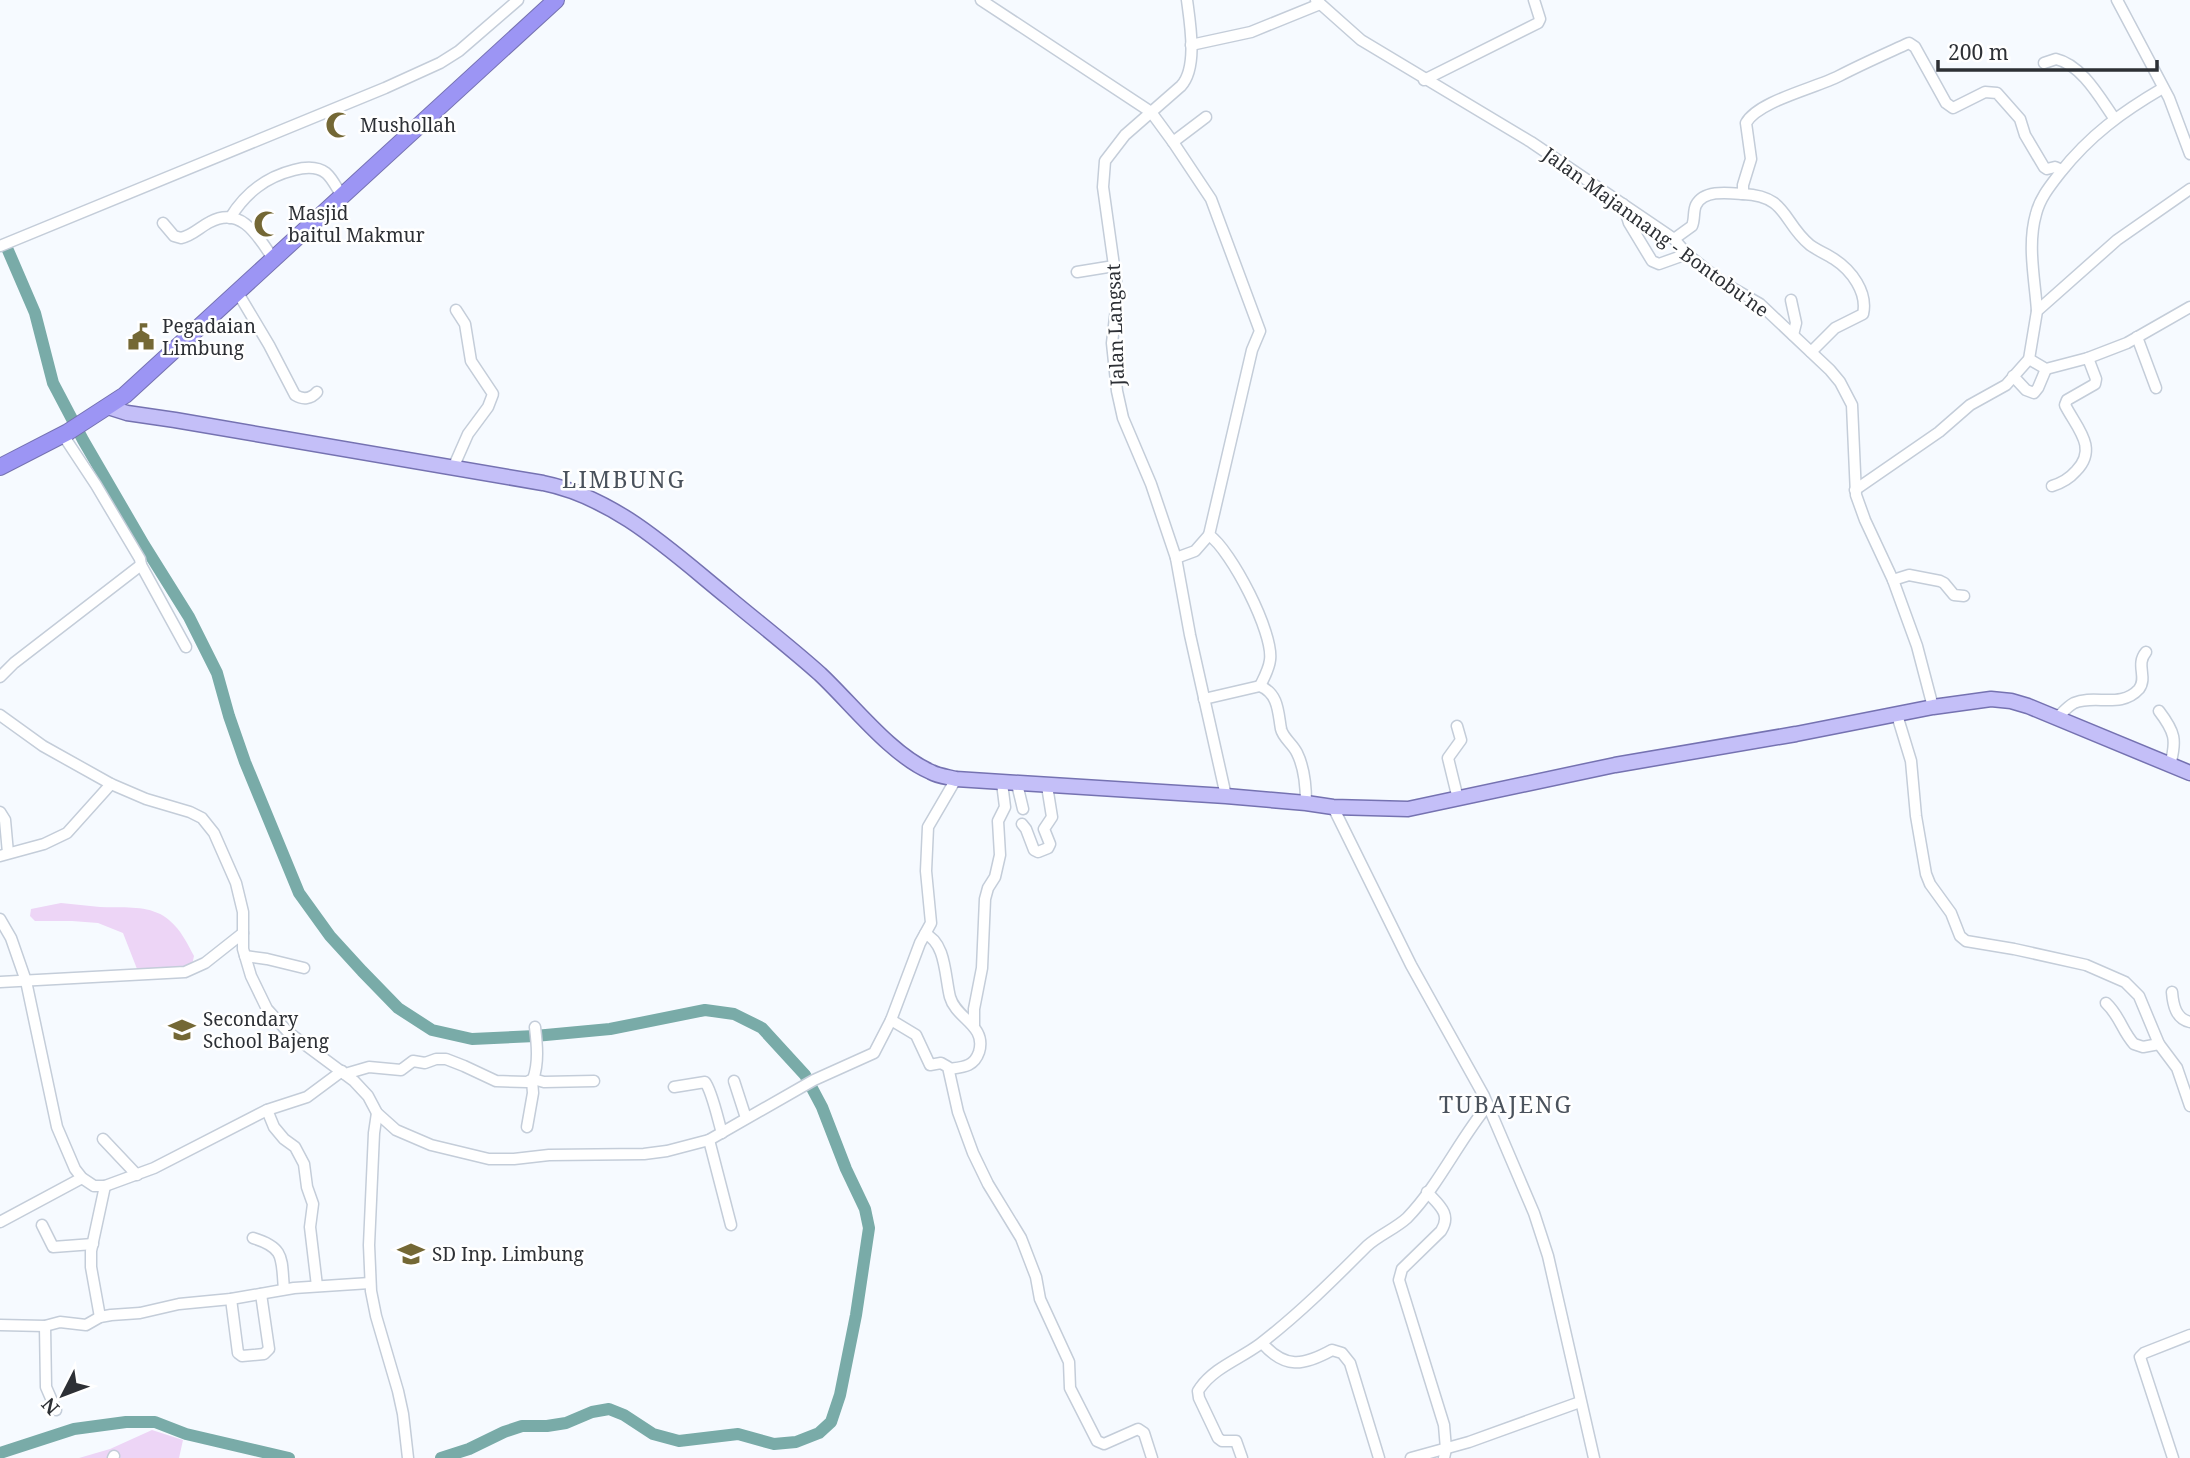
<svg xmlns="http://www.w3.org/2000/svg" width="2190" height="1458" font-family="'Noto Serif',serif">
<style>
.green{fill:#edd5f6}
.lines{fill:none;stroke-linecap:round;stroke-linejoin:round}
.river{stroke:#79aba8;stroke-width:12}
.minor-casing{stroke:#c4cdd9;stroke-width:13}
.major-casing{stroke:#7572b1;stroke-width:17}
.highway-casing{stroke:#7572b1;stroke-width:18}
.minor{stroke:#fff;stroke-width:10}
.major{stroke:#c4bff8;stroke-width:14}
.highway{stroke:#9c95f4;stroke-width:16}
.labels{text-anchor:middle;dominant-baseline:central;stroke-width:5;stroke-linejoin:round;paint-order:stroke}
.poi-label{font-size:19px;fill:#2d3035;stroke:#fff;text-anchor:start}
.street-label{font-size:19px;fill:#2d3035;stroke:#fff}
.quarter-label{font-size:23px;letter-spacing:2px;fill:#4a525c;stroke:#fff}
</style>
<rect width="100%" height="100%" fill="#f6faff"/>
<g class="green">
<path d="M61,903C74,904 87,906 100,907C122,908 151,904 169,920C181,930 187,943 194,956L192,965L159,973L139,974L123,933L98,923L72,921H35L30,916L31,909Z"/>
<polygon points="152,1430 183,1440 179,1458 79,1458 110,1449"/>
</g>
<g class="lines">
<g class="river">
<polyline points="7,248 35,313 53,383 83,440 144,545 189,617 217,673 229,716 245,762 299,893 330,936 362,971 398,1008 432,1030 472,1039 535,1036 610,1029 705,1010 734,1014 762,1028 805,1075 822,1107 846,1169 865,1209 869,1228 856,1315 840,1395 831,1422 819,1433 796,1442 774,1444 738,1434 679,1441 653,1434 624,1415 609,1409 592,1412 566,1423 547,1426 522,1426 504,1432 469,1449 441,1458"/>
<polyline points="0,1453 74,1429 126,1422 155,1422 186,1434 289,1458"/>
</g>
<g class="minor-casing">
<g id="minor">
<polyline points="981,0 1151,112 1173,142 1211,199 1260,331 1252,350 1209,535"/>
<path d="M1187,0C1190,23 1198,68 1181,86L1125,135L1105,161L1103,187L1116,280L1117,300L1112,343L1117,391L1123,418L1151,484L1176,558L1190,635L1226,796"/>
<polyline points="1316,0 1361,40 1531,142 1674,239 1687,254 1722,282 1760,304 1830,370 1840,382 1852,405 1856,495 1865,520 1893,580 1917,646 1933,707"/>
<polyline points="2117,0 2169,98 2190,154"/>
<polyline points="1191,45 1251,32 1320,4"/>
<path d="M2044,63L2056,59C2082,65 2100,98 2114,118"/>
<polyline points="1424,80 1538,23 1540,19 1534,0"/>
<polyline points="1173,142 1206,117"/>
<path d="M1743,194C1788,196 1782,222 1810,245C1817,250 1826,254 1834,259C1851,270 1868,292 1863,314L1835,328L1811,352"/>
<polyline points="1623,204 1629,223 1652,261 1659,264 1687,254"/>
<path d="M230,218C246,192 266,177 294,170C305,167 317,166 326,173C333,179 337,189 342,196"/>
<path d="M163,223L174,236L181,238C192,236 200,227 210,222C242,205 259,238 274,260"/>
<path d="M1674,239L1692,226C1695,219 1693,211 1696,205C1704,189 1730,193 1743,194V185L1751,159L1746,123C1758,101 1816,88 1839,76C1862,64 1885,54 1909,43L1915,47L1946,103L1953,108L1985,92L1997,93L2020,119L2025,135L2044,167L2047,169L2055,167L2062,170"/>
<polyline points="0,246 385,88 440,63 459,51 518,0"/>
<polyline points="1077,272 1114,266"/>
<path d="M238,293L269,345L295,395C303,400 311,399 317,392"/>
<polyline points="1791,300 1796,323 1793,335"/>
<path d="M2037,311C2035,280 2027,245 2036,214C2040,198 2050,186 2060,173C2090,135 2122,112 2163,88"/>
<polyline points="2137,337 2156,388"/>
<polyline points="2029,359 2046,369 2088,358 2127,343 2190,307"/>
<polyline points="2013,376 2026,390 2034,393 2038,388 2046,369"/>
<polyline points="453,468 468,434 488,407 493,394 471,361 465,324 456,310"/>
<path d="M2052,486C2062,483 2069,479 2076,471C2099,448 2076,427 2065,405L2067,400L2095,384L2096,379L2088,358"/>
<polyline points="1855,490 1939,432 1970,405 2006,385 2029,359 2037,311 2117,240 2190,189"/>
<path d="M1176,558L1195,551L1209,535C1231,550 1274,633 1270,660C1269,669 1264,678 1260,686"/>
<polyline points="141,565 186,647"/>
<polyline points="1893,580 1909,575 1940,581 1944,583 1954,595 1964,596"/>
<polyline points="0,677 14,663 141,565 140,559 96,485 63,435"/>
<path d="M1204,699L1260,686C1279,694 1278,713 1281,729C1283,738 1293,744 1297,753C1304,767 1306,787 1306,803"/>
<path d="M2159,711C2175,732 2177,740 2170,765"/>
<polyline points="0,715 43,746 111,784 146,799 190,812 202,818 214,833 236,883 243,912 243,949 251,976 267,1009 288,1032 354,1081 368,1096 377,1113 396,1130 431,1145 489,1159 514,1159 549,1155 644,1154 667,1151 709,1140 814,1080 874,1053 891,1020 920,943 931,923 926,871 928,827 956,779"/>
<polyline points="1897,715 1911,761 1916,816 1926,874 1930,884 1951,913 1960,936 1966,941 2014,949 2086,965 2125,982 2139,996 2159,1044 2177,1068 2190,1106"/>
<path d="M2057,718C2062,713 2068,706 2074,703C2095,694 2121,709 2139,689C2148,677 2135,665 2146,652"/>
<polyline points="1457,726 1461,740 1448,758 1458,799"/>
<polyline points="1017,784 1023,809"/>
<polyline points="1333,807 1411,965 1484,1096 1534,1213 1548,1256 1594,1458"/>
<polyline points="0,812 5,820 8,853"/>
<polyline points="1022,824 1026,829 1034,850 1038,852 1048,848 1050,844 1044,829 1052,817 1047,786"/>
<polyline points="0,856 44,844 67,833 111,784"/>
<polyline points="0,919 11,938 26,981 57,1127 75,1169 82,1178 94,1186 105,1186 154,1168 267,1110 307,1097 342,1071"/>
<path d="M925,934C946,942 945,978 950,997C956,1019 987,1025 979,1052C974,1067 963,1067 949,1069"/>
<polyline points="245,956 267,959 304,968"/>
<polyline points="0,982 185,972 205,963 243,933"/>
<path d="M2172,992C2173,1005 2176,1019 2190,1022"/>
<path d="M2106,1003C2120,1016 2122,1031 2134,1044L2143,1047L2159,1044"/>
<polyline points="891,1020 916,1035 930,1065 941,1063 948,1067 958,1112 973,1153 988,1184 1021,1238 1036,1277 1040,1299 1069,1362 1070,1388 1097,1441 1104,1444 1138,1429 1144,1433 1152,1458"/>
<polyline points="974,1025 974,1009 982,968 985,899 988,888 995,877 1000,855 998,821 1005,807 1002,783"/>
<path d="M345,1074L369,1067L401,1070L413,1061L425,1063L436,1059H446L464,1066L496,1081L527,1082L533,1079C539,1063 537,1044 535,1027"/>
<polyline points="533,1079 544,1082 594,1081"/>
<polyline points="734,1081 746,1118"/>
<path d="M674,1087L705,1082C712,1091 718,1120 722,1133"/>
<polyline points="267,1110 274,1127 284,1139 295,1147 304,1164 307,1187 313,1204 310,1227 317,1286"/>
<polyline points="377,1113 374,1133 369,1245 371,1291 376,1316 398,1391 403,1414 408,1458"/>
<polyline points="527,1127 533,1093 532,1080"/>
<polyline points="103,1139 137,1175"/>
<polyline points="709,1140 731,1225"/>
<path d="M1427,1192C1439,1205 1452,1214 1441,1231L1402,1269L1399,1280L1444,1425L1446,1449L1444,1458"/>
<polyline points="0,1222 82,1178"/>
<polyline points="42,1225 53,1247 93,1244"/>
<path d="M253,1238C286,1248 281,1259 284,1289"/>
<polyline points="231,1299 238,1353 242,1356 264,1354 269,1349 261,1294"/>
<polyline points="100,1317 91,1267 91,1251 105,1186"/>
<polyline points="0,1325 45,1326 60,1322 86,1325 100,1317 111,1315 140,1313 179,1304 231,1299 294,1288 370,1283"/>
<polyline points="45,1326 46,1387 56,1410"/>
<path d="M1262,1343C1285,1369 1303,1366 1332,1350L1342,1353L1350,1363L1379,1458"/>
<polyline points="113,1458 114,1456"/>
<path d="M1242,1458L1236,1441H1222L1218,1438L1199,1398L1198,1391L1200,1388C1215,1367 1240,1359 1260,1344C1299,1314 1333,1280 1367,1246C1379,1235 1395,1229 1407,1218C1439,1185 1459,1140 1488,1105"/>
<polyline points="1411,1458 1469,1442 1580,1402"/>
<polyline points="2173,1458 2140,1357 2144,1353 2190,1335"/>
</g>
</g>
<g class="major-casing">
<path id="major" d="M108,407L127,413L175,420L543,483C617,498 673,553 730,599C760,624 791,648 820,674C852,704 891,755 931,772C938,776 948,777 956,779L1226,796L1306,803L1333,807L1408,809L1615,765L1796,734L1933,707L1991,699L2011,701L2028,706L2190,773"/>
</g>
<g class="highway-casing">
<polyline id="highway" points="0,467 68,432 125,395 556,0"/>
</g>
<use href="#minor" class="minor"/>
<use href="#major" class="major"/>
<use href="#highway" class="highway"/>
</g>
<defs>
<g id="mosque-bare" transform="scale(2.1)"><path d="M3.5-4.9A6 6 0 1 0 3.5 4.9A5 5 0 1 1 3.5-4.9Z" fill="#746835" stroke="#fff" stroke-width="2.5" paint-order="stroke"/></g>
<g id="civic-bare" transform="scale(2.1)"><path d="M-.6-6.5H3V-4.5H.6V-3L4-1V1h2V6H-6V1h2V-1L-.6-3ZM-1.2 2.5V6h2.4V2.5Z" fill="#746835" stroke="#fff" stroke-width="2.5" paint-order="stroke"/></g>
<g id="school-bare" transform="scale(2.1)"><path d="M0-5L7-2L0 1L-7-2ZM-4 1L0 2.5L4 1V4Q0 6-4 4Z" fill="#746835" stroke="#fff" stroke-width="2.5" paint-order="stroke"/></g>
</defs>
<g fill-rule="evenodd">
<use href="#mosque-bare" x="339" y="125"/>
<use href="#mosque-bare" x="267" y="224"/>
<use href="#civic-bare" x="141" y="337"/>
<use href="#school-bare" x="182" y="1030"/>
<use href="#school-bare" x="411" y="1254"/>
</g>
<g class="labels">
<g class="poi-label">
<text x="360" y="125">Mushollah</text>
<text x="288" y="213">Masjid<tspan x="288" dy="22">baitul Makmur</tspan></text>
<text x="162" y="326">Pegadaian<tspan x="162" dy="22">Limbung</tspan></text>
<text x="203" y="1019">Secondary<tspan x="203" dy="22">School Bajeng</tspan></text>
<text x="432" y="1254">SD Inp. Limbung</text>
</g>
<g class="street-label">
<text transform="translate(1656 232) rotate(36)">Jalan Majannang - Bontobu'ne</text>
<text transform="translate(1115 325) rotate(-92)">Jalan Langsat</text>
</g>
<g class="quarter-label">
<text x="624" y="479">LIMBUNG</text>
<text x="1506" y="1104">TUBAJENG</text>
</g>
</g>
<g transform="translate(63 1395) rotate(228)" stroke="#ffffff" stroke-width="5" paint-order="stroke">
<path d="M0-5L12 26L0 18L-12 26Z" fill="#2d3035"/>
<text y="-10" font-size="19" font-weight="bold" text-anchor="middle" fill="#2d3035">N</text>
</g>
<path d="M1938 60v10h219v-10" fill="none" stroke="#2d3035" stroke-width="3.5"/>
<text x="1948" y="60" font-size="21" fill="#2d3035" stroke="#ffffff" stroke-width="5" paint-order="stroke">200 m</text>
</svg>
